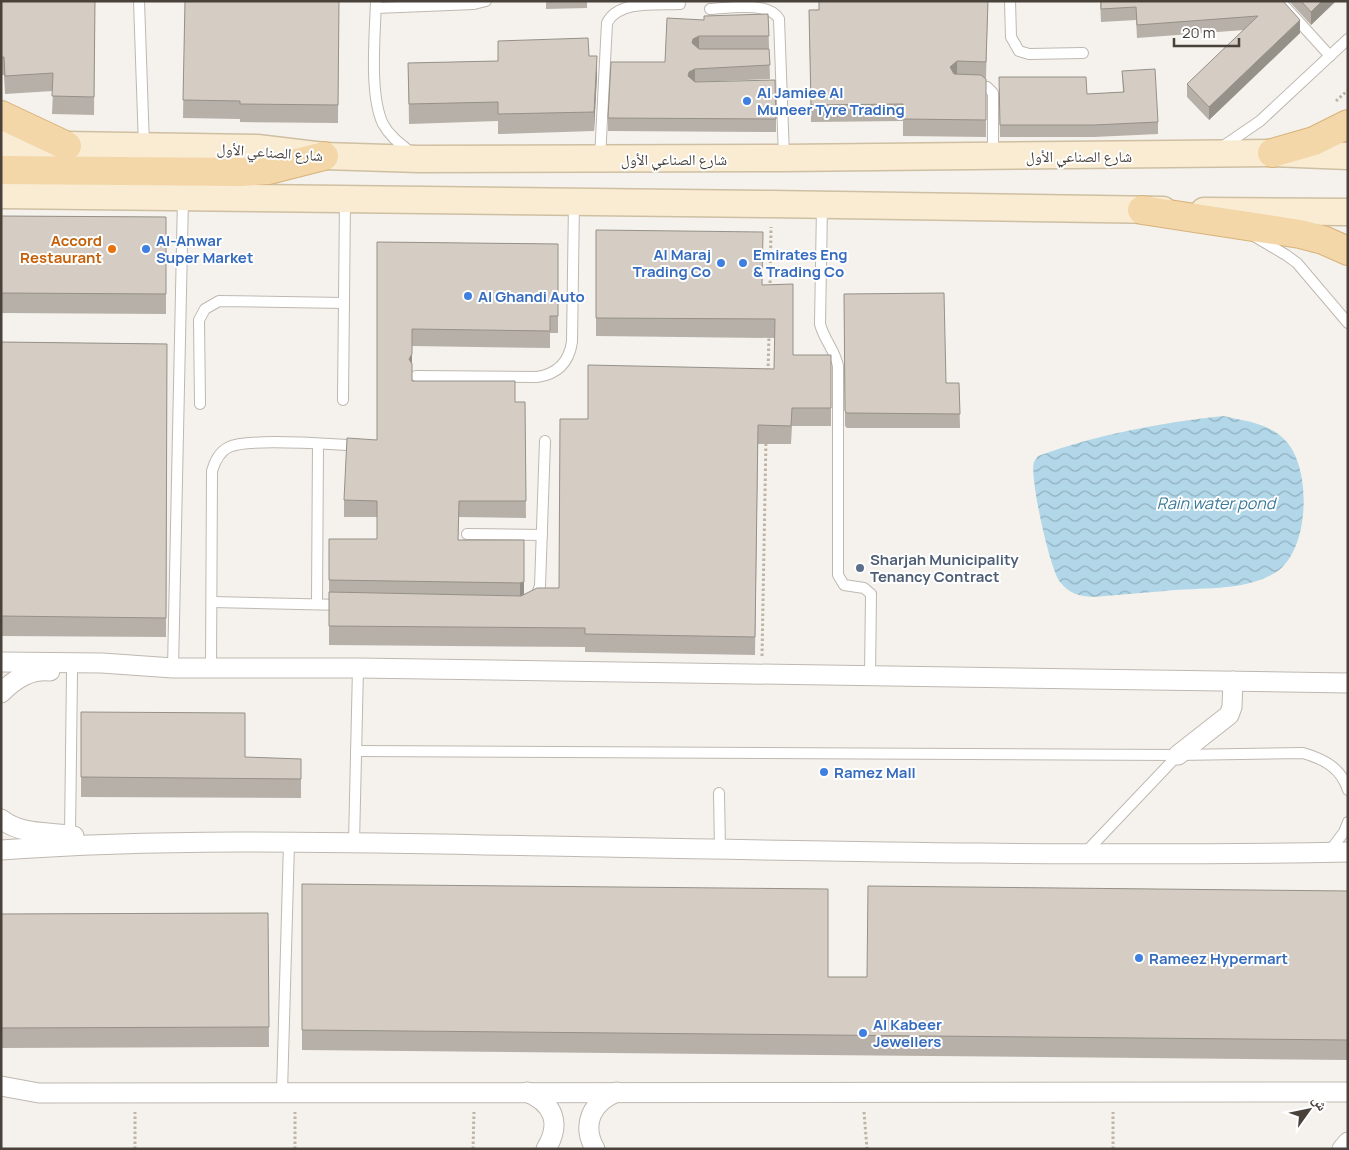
<svg xmlns="http://www.w3.org/2000/svg" width="1349" height="1150" font-family="Manrope,'Noto Naskh Arabic',sans-serif">
<style>
.water{fill:url(#water-waves)}
.lines{fill:none;stroke-linecap:round;stroke-linejoin:round}
.lane-casing{stroke:#bfb8b0;stroke-width:12}
.street-casing{stroke:#bfb8b0;stroke-width:21}
.secondary-casing{stroke:#cebfa2;stroke-width:29}
.primary-casing{stroke:#d7b279;stroke-width:30}
.path{stroke:#bfb3a3;stroke-width:3;stroke-dasharray:2.5 2.5;stroke-linecap:butt}
.lane{stroke:#fff;stroke-width:10}
.street{stroke:#fff;stroke-width:19}
.secondary{stroke:#f9ecd3;stroke-width:26}
.primary{stroke:#f3d7a8;stroke-width:28}
.wall{fill:#b7b0a8}
.shaded-wall{fill:#959088}
.building{fill:#d5cdc3;stroke:#959088}
.shop-dot{fill:#3f7fe0;stroke:#fff;stroke-width:2}
.food-dot{fill:#e8710a;stroke:#fff;stroke-width:2}
.service-dot{fill:#5c6f8a;stroke:#fff;stroke-width:2}
.labels{text-anchor:middle;dominant-baseline:central;stroke-width:4;stroke-linejoin:round;paint-order:stroke}
.shop-label{font-size:15px;font-weight:bold;fill:#366cbe;stroke:#fff;text-anchor:start}
.street-label{font-size:15px;fill:#48423b;stroke:#fff}
.food-label{font-size:15px;font-weight:bold;fill:#c56008;stroke:#fff;text-anchor:end}
.service-label{font-size:15px;font-weight:bold;fill:#4e5e75;stroke:#fff;text-anchor:start}
.water-label{font-size:16px;font-style:italic;fill:#3b7a9a;stroke:#fff}
</style>
<defs>
<pattern id="water-waves" width="16" height="10" patternUnits="userSpaceOnUse" patternTransform="scale(1.25)"><rect width="16" height="10" fill="#b1d7e9"/><path d="M0 5q4-4 8 0t8 0" fill="none" stroke="#92b0be"/></pattern>
</defs>
<rect width="100%" height="100%" fill="#f5f2ed"/>
<path class="water" d="M1223,416C1245,421 1269,423 1285,440C1313,468 1310,555 1273,574C1241,592 1201,587 1165,591C1141,593 1117,595 1093,597C1080,596 1069,594 1060,582C1050,570 1029,476 1034,462C1035,460 1037,458 1038,456C1098,434 1160,423 1223,416Z"/>
<g class="lines">
<g class="lane-casing">
<g id="lane">
<polyline points="139,1 144,146"/>
<path d="M376,1C375,35 369,95 383,124C390,137 402,145 413,154"/>
<polyline points="1010,1 1011,37 1019,51 1029,54 1083,53"/>
<polyline points="1280,1 1330,56"/>
<polyline points="376,8 474,4 486,1"/>
<path d="M710,9C728,8 769,1 779,19L784,157"/>
<polyline points="973,85 987,87 993,93 993,155"/>
<polyline points="1222,147 1260,121 1348,39"/>
<path d="M600,158L607,23C618,0 657,5 680,4"/>
<path d="M822,206L820,324C824,340 835,350 838,366V575L844,585L864,588L871,594L870,675"/>
<polyline points="1254,236 1286,255 1297,263 1348,323"/>
<path d="M416,376L537,377C558,374 569,362 572,342L574,202"/>
<polyline points="343,400 345,200"/>
<polyline points="200,404 199,320 205,309 219,301 344,303"/>
<polyline points="467,534 542,535"/>
<polyline points="535,599 540,586 545,441"/>
<polyline points="212,602 343,605"/>
<polyline points="317,604 318,444"/>
<polyline points="173,668 183,198"/>
<path d="M211,668L212,471C215,461 219,452 229,447C247,438 324,444 348,445"/>
<path d="M356,751L1178,755L1303,753C1324,759 1341,768 1348,790"/>
<polyline points="719,793 720,849"/>
<polyline points="70,835 72,672"/>
<polyline points="354,843 358,668"/>
<polyline points="1329,852 1344,832 1348,822"/>
<polyline points="1084,854 1178,755"/>
<polyline points="282,1092 289,843"/>
</g>
</g>
<g class="street-casing">
<g id="street">
<polyline points="1,662 102,663 173,668 358,668 1348,683"/>
<path d="M1,693C15,679 30,669 50,671"/>
<polyline points="1178,755 1229,715 1232,707 1233,681"/>
<path d="M1,819C23,836 48,831 74,836"/>
<path d="M1,850C183,837 367,843 549,846C815,851 1082,857 1348,852"/>
<polyline points="1,1086 39,1093 1348,1092"/>
<path d="M527,1092C553,1103 562,1123 546,1149"/>
<path d="M595,1149C581,1124 592,1102 617,1092"/>
<polyline points="1342,1149 1348,1142"/>
</g>
</g>
<g class="secondary-casing">
<g id="secondary">
<polyline points="1,144 257,148 324,156 419,159 784,158 1272,153 1348,156"/>
<polyline points="1,195 771,204 1163,210"/>
<polyline points="1204,211 1348,212"/>
</g>
</g>
<g class="primary-casing">
<g id="primary">
<polyline points="1,115 67,146"/>
<polyline points="1272,153 1314,141 1348,124"/>
<polyline points="1,170 241,172 269,170 324,156"/>
<polyline points="1142,210 1300,234 1323,240 1348,251"/>
</g>
</g>
<g class="path">
<polyline points="1336,101 1348,90"/>
<polyline points="770,288 771,227"/>
<polyline points="768,371 769,335"/>
<polyline points="762,656 766,439"/>
<polyline points="864,1112 867,1149"/>
<polyline points="135,1149 135,1112"/>
<polyline points="295,1149 295,1112"/>
<polyline points="473,1149 474,1112"/>
<polyline points="1113,1149 1113,1112"/>
</g>
<use href="#lane" class="lane"/>
<use href="#street" class="street"/>
<use href="#secondary" class="secondary"/>
<use href="#primary" class="primary"/>
</g>
<g class="wall">
<polygon points="1,1 95,1 94,115 52,114 53,91 5,94 4,75 1,75"/>
<polygon points="185,1 339,1 338,123 240,122 240,119 183,118"/>
<polygon points="546,1 587,1 587,8 546,9"/>
<polygon points="988,1 986,79 986,137 903,136 903,121 811,122 809,10"/>
<polygon points="1100,1 1283,1 1300,33 1209,120 1187,97 1187,84 1244,30 1137,38 1136,20 1101,22"/>
<polygon points="1289,1 1336,1 1311,25"/>
<polygon points="768,14 770,79 695,82 776,119 776,132 608,131 608,118 665,62 704,20"/>
<polygon points="498,41 589,56 597,75 594,131 498,134 498,121 409,124 408,63 498,61"/>
<polygon points="1122,71 1158,122 1158,134 1094,137 1000,137 999,89 1087,94 1123,92"/>
<polygon points="1,216 166,217 166,314 1,313"/>
<polygon points="596,230 762,285 793,355 831,355 831,426 792,426 791,444 758,444 755,655 585,652 585,647 329,645 329,539 377,539 377,517 344,517 344,500 377,440 377,242 558,244 558,333 550,333 550,348 412,346 412,381 515,402 525,402 526,518 459,517 458,540 524,540 524,594 559,588 588,419 774,369 775,338 596,336"/>
<polygon points="844,294 946,383 959,383 960,428 847,428 845,426"/>
<polygon points="1,342 167,344 166,637 1,636"/>
<polygon points="81,712 245,757 301,779 301,798 81,797"/>
<polygon points="302,884 828,977 867,977 1348,891 1348,1060 302,1050"/>
<polygon points="268,913 269,1047 1,1048 1,914"/>
</g>
<g class="shaded-wall">
<polygon points="1322,1 1336,1 1311,25 1311,12"/>
<polygon points="1300,20 1300,33 1209,120 1209,107"/>
<polygon points="699,36 699,49 692,43 693,39"/>
<polygon points="597,56 597,75 594,131 594,112"/>
<polygon points="957,61 957,78 950,67"/>
<polygon points="695,69 695,82 688,76 689,72"/>
<polygon points="412,354 412,371 409,359"/>
<polygon points="524,582 524,599 520,600 520,583"/>
</g>
<g class="building">
<polygon points="1,1 95,1 94,97 52,96 53,73 5,76 4,57 1,57"/>
<polygon points="185,1 339,1 338,105 240,104 240,101 183,100"/>
<polygon points="819,1 988,1 986,62 957,61 950,67 954,74 981,75 986,79 986,120 903,119 903,104 811,105 809,10 819,10"/>
<polygon points="1101,1 1283,1 1300,20 1209,107 1187,84 1258,16 1137,25 1136,7 1101,9"/>
<polygon points="1301,1 1322,1 1311,12"/>
<polygon points="768,14 769,36 699,36 693,39 692,43 699,49 769,49 770,65 695,69 689,72 688,76 695,82 775,80 776,119 608,118 611,62 665,62 667,18 704,20 704,16"/>
<polygon points="588,38 589,56 597,56 594,112 498,114 498,102 409,104 408,63 498,61 498,41"/>
<polygon points="1155,69 1158,122 1094,125 1000,125 999,77 1086,77 1087,94 1124,92 1122,71"/>
<polygon points="1,216 166,217 166,294 1,293"/>
<polygon points="596,230 763,232 762,285 793,284 793,355 831,355 831,408 792,408 791,426 758,425 755,637 585,634 585,628 329,626 329,592 521,596 537,588 559,588 560,419 588,419 588,365 774,369 775,319 596,318"/>
<polygon points="377,242 558,244 558,316 550,316 550,331 412,329 412,354 409,359 412,364 412,381 515,381 515,402 525,402 526,501 459,501 458,540 524,540 524,582 520,583 329,580 329,539 377,539 377,501 344,500 347,438 377,440"/>
<polygon points="944,293 946,383 959,383 960,414 847,413 845,411 844,294"/>
<polygon points="1,342 167,344 166,618 1,616"/>
<polygon points="81,712 245,713 245,757 301,759 301,779 81,777"/>
<polygon points="302,884 828,889 828,977 867,977 868,886 1348,891 1348,1040 302,1030"/>
<polygon points="268,913 269,1027 1,1028 1,914"/>
</g>
<g class="shop-dot">
<circle cx="747" cy="101" r="5"/>
<circle cx="146" cy="249" r="5"/>
<circle cx="721" cy="263" r="5"/>
<circle cx="743" cy="263" r="5"/>
<circle cx="468" cy="296" r="5"/>
<circle cx="824" cy="772" r="5"/>
<circle cx="1139" cy="958" r="5"/>
<circle cx="863" cy="1033" r="5"/>
</g>
<circle class="food-dot" cx="112" cy="249" r="5"/>
<circle class="service-dot" cx="860" cy="568" r="5"/>
<g class="labels">
<g class="shop-label">
<text x="757" y="92">Al Jamiee Al<tspan x="757" dy="17">Muneer Tyre Trading</tspan></text>
<text x="156" y="240">Al-Anwar<tspan x="156" dy="17">Super Market</tspan></text>
<text x="711" y="254" text-anchor="end">Al Maraj<tspan x="711" dy="17">Trading Co</tspan></text>
<text x="753" y="254">Emirates Eng<tspan x="753" dy="17">&amp; Trading Co</tspan></text>
<text x="478" y="296">Al Ghandi Auto</text>
<text x="834" y="772">Ramez Mall</text>
<text x="1149" y="958">Rameez Hypermart</text>
<text x="873" y="1024">Al Kabeer<tspan x="873" dy="17">Jewellers</tspan></text>
</g>
<g class="street-label">
<text transform="translate(270 152) rotate(4)">شارع الصناعي الأول</text>
<text x="1079" y="156">شارع الصناعي الأول</text>
<text x="674" y="159">شارع الصناعي الأول</text>
</g>
<g class="food-label">
<text x="102" y="240">Accord<tspan x="102" dy="17">Restaurant</tspan></text>
</g>
<g class="service-label">
<text x="870" y="559">Sharjah Municipality<tspan x="870" dy="17">Tenancy Contract</tspan></text>
</g>
<g class="water-label">
<text x="1216" y="503">Rain water pond</text>
</g>
</g>
<rect width="1349" height="1150" fill="none" stroke="#48423b" stroke-width="5"/>
<g transform="translate(1309 1110) rotate(57)" stroke="#ffffff" stroke-width="4" paint-order="stroke">
<path d="M0-4L9 19L0 12L-9 19Z" fill="#48423b"/>
<text y="-8" font-size="14" font-weight="bold" text-anchor="middle" fill="#48423b">ش</text>
</g>
<path d="M1174 38v8h65v-8" fill="none" stroke="#48423b" stroke-width="2.5"/>
<text x="1182" y="38" font-size="15" fill="#48423b" stroke="#ffffff" stroke-width="4" paint-order="stroke">20 m</text>
</svg>
